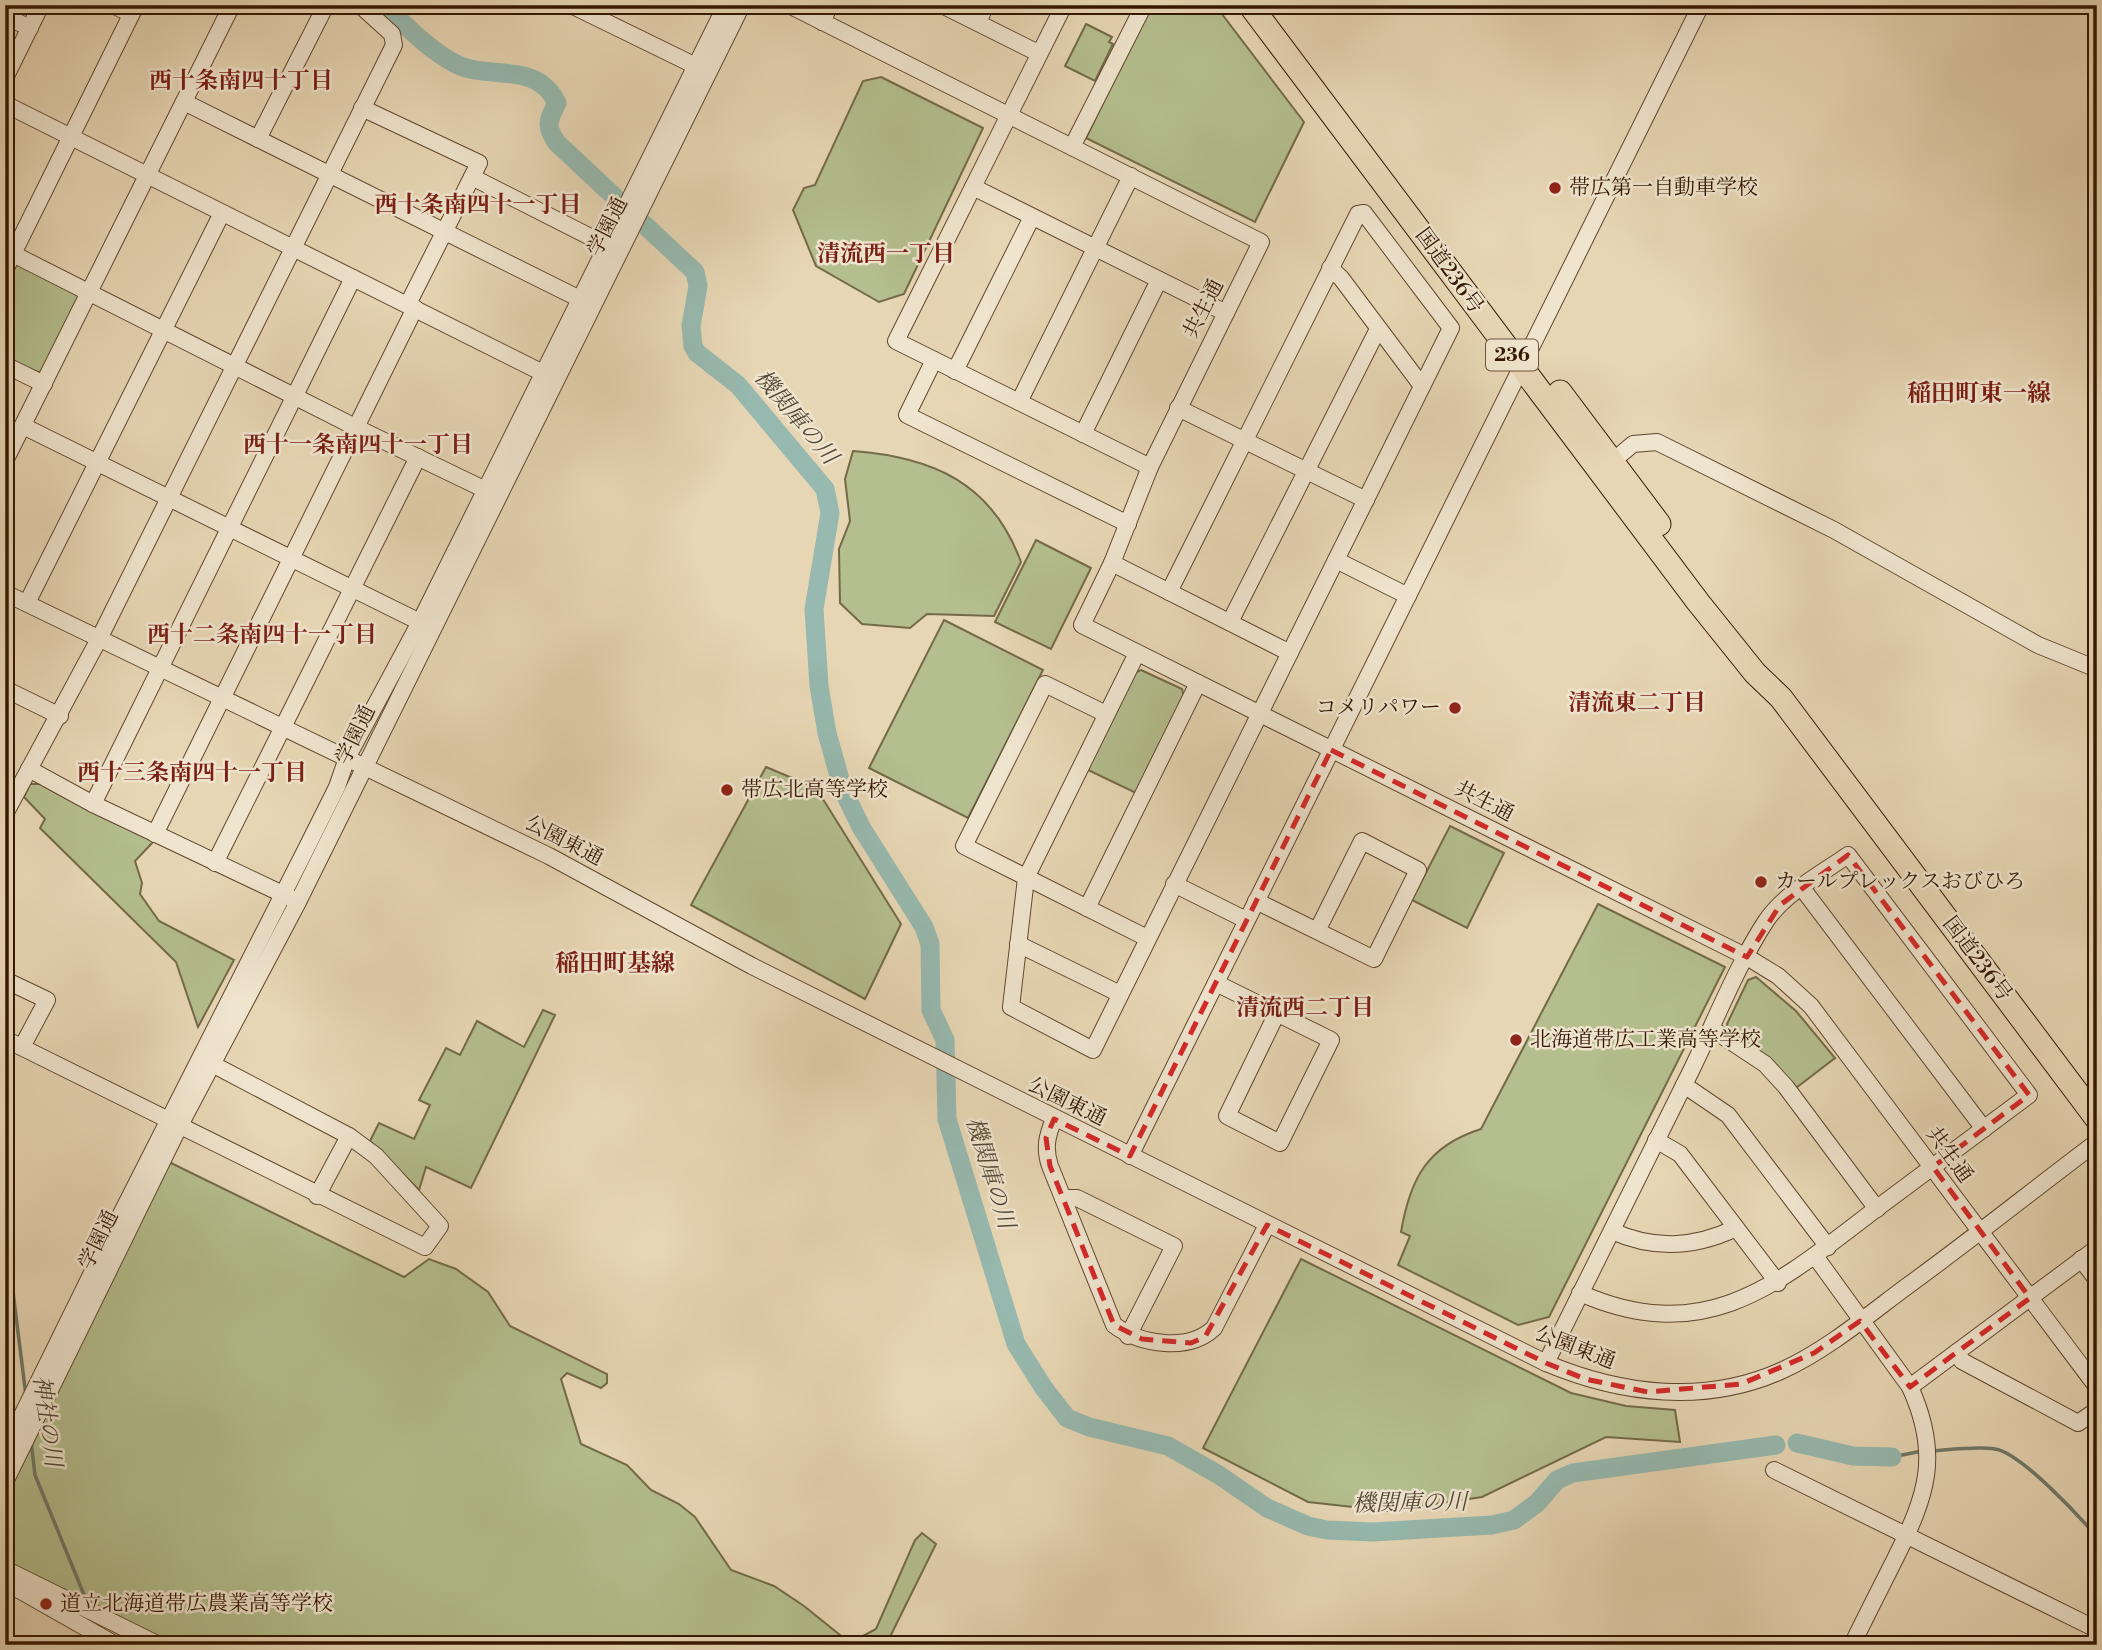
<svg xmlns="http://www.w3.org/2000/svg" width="2102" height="1650" font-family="'Libre Bodoni','Noto Serif JP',serif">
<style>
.green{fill:#b4be8e;stroke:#746a47;stroke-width:2}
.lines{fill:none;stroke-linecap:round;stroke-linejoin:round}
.stream{stroke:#6f7869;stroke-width:3.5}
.river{stroke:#97b9af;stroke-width:19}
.minor-casing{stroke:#61472d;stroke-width:18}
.highway-casing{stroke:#341700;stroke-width:25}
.minor{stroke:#efe4ce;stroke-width:16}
.highway{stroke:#e7d6b4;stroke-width:23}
.marked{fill:none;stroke:#d62828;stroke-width:5;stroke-dasharray:14 9;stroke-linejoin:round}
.poi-dot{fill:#8f2418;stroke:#efe4ce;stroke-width:2.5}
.labels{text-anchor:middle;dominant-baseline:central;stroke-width:5;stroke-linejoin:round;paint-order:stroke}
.shield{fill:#efe4ce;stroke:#6c543e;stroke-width:2}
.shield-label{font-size:19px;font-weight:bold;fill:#341700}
.poi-label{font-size:21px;fill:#341700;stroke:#efe4ce;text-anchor:start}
.street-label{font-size:21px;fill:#341700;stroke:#efe4ce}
.neighbourhood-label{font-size:23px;font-weight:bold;fill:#7a1f14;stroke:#efe4ce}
.water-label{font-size:23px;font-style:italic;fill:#524835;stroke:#efe4ce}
.quarter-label{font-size:24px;font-weight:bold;fill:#7a1f14;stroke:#efe4ce}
</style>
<rect width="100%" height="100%" fill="#e7d6b4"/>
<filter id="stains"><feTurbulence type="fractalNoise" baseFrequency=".00286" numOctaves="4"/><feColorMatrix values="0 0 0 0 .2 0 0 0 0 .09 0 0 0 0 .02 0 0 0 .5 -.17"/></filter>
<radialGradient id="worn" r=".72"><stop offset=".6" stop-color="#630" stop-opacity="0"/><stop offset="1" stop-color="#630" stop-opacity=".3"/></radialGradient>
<g class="green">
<polygon points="1151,5 1215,5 1304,122 1255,222 1086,138"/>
<polygon points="1086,24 1112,37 1109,42 1113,44 1095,81 1065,66"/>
<polygon points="881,77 983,128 904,294 879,302 816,266 793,210 804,188 815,185 863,81"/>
<polygon points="13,262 78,292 80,298 44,374 5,360 5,277"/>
<path d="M853,451C933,457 992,483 1021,562L994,616L927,614L910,628L862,624L840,603L839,549L850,521L845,479Z"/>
<polygon points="1036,540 1091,568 1051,649 995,622"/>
<polygon points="944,620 1043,670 968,818 869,768"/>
<polygon points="1141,670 1182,689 1184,697 1136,793 1086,769 1134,673"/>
<polygon points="766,767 816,788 901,924 865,999 691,905"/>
<polygon points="30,784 41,784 154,841 135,861 142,883 140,894 159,921 234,960 198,1027 176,962 40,828 45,819 24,797"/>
<polygon points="1450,826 1504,853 1467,928 1412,900"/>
<path d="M1598,904L1725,967L1549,1317L1518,1325L1398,1265L1410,1236L1401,1232C1410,1179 1427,1146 1481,1129Z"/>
<polygon points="1756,977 1796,1011 1835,1058 1796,1088 1729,1031 1727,1024 1748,980"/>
<polygon points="543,1010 555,1015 471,1188 426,1167 419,1190 370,1141 379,1123 414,1139 430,1105 419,1100 446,1048 460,1055 477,1021 524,1047"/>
<polygon points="169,1162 404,1277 429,1259 456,1269 488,1292 510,1326 607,1374 607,1383 601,1388 567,1373 561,1379 581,1444 627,1465 651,1490 679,1504 695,1517 731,1570 774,1586 804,1606 850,1643 876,1629 915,1540 922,1533 936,1544 886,1645 166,1645 5,1563 5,1494"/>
<polygon points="1301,1259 1571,1393 1626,1406 1675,1410 1680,1442 1606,1437 1482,1497 1389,1511 1308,1502 1203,1448"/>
</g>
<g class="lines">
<g class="stream">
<polyline points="5,1228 26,1396"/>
<polyline points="31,1441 35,1475 87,1602"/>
<path d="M1930,1451C1951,1450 1975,1446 1995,1449C2021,1453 2079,1516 2097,1537"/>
<polyline points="1892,1457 1922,1451"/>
</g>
<g class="river">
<path d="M384,5C405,25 430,51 456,64C490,81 536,60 557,103C548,121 545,126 557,143L695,272L698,286L691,326L693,346L697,353L738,385L825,489L830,513L814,609L819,686L827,733L843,790L861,827L924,927L930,944L931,1010L945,1040L947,1119L1016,1344L1043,1387L1067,1418L1089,1427L1168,1446L1219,1475L1267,1508L1308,1526L1327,1530L1373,1532L1492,1525L1514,1520L1537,1503L1557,1480L1573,1473L1776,1445"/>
<polyline points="1797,1443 1853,1456 1892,1457"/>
</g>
<g class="minor-casing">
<g id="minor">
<polyline points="113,5 131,14"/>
<polyline points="571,5 704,70"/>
<polyline points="789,5 1261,242 1150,467 1112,563 1082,625 1747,957 1778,976 1811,1006 2097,1387"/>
<polyline points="942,5 1038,53"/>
<polyline points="1064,5 896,341 1150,467"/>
<polyline points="5,16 30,28"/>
<polyline points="822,22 830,5"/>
<polyline points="978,22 986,5"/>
<polyline points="5,78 41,5"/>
<polyline points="184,102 590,304"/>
<polyline points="5,104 551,377"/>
<polyline points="362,108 479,163 408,304"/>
<polyline points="258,139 326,5"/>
<polyline points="1072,147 1144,5"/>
<polyline points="472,177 616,250"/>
<polyline points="973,187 1226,313"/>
<polyline points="13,254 355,427 496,495"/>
<polyline points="1330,268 1341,278 1422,386"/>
<polyline points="5,270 136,5"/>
<polyline points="934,360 907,415 1128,524"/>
<polyline points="5,365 44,384"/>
<polyline points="955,371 1032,217"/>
<polyline points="1019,402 1131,176"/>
<polyline points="1178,408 1366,500"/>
<polyline points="23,426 428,626"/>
<polyline points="1083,434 1159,280"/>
<polyline points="5,461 232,5"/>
<polyline points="1607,466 1633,444 1657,442 1834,530 2038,645 2097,669"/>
<polyline points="1336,560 1408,596"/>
<polyline points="1112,563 1290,653"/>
<path d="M5,593L549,856L752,966L1546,1363C1622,1395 1706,1405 1783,1370C1828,1349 1867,1316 1906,1287C1971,1240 2033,1190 2097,1142"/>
<polyline points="27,603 222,213"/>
<polyline points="1230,622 1378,329"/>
<polyline points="1137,653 1026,878 1011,1007 1093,1050 1451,328 1364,213 1358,214 1169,592"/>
<polyline points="5,689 60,716"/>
<polyline points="1106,714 1045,684 964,846 1147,938"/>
<polyline points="29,769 93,804 293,899"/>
<polyline points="93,804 353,278"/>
<polyline points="5,814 99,639 394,45 392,34 360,5"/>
<polyline points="155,834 415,308"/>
<polyline points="215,863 418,457"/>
<polyline points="1174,884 1246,920"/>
<polyline points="1802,888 1984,1129"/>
<polyline points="1256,901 1374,959 1418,870 1362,841 1317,931"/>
<polyline points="1087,908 1198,683"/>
<polyline points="1018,944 1120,994"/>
<polyline points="5,980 47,1000 22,1047"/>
<polyline points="1216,983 1331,1040 1280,1143 1227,1116 1277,1013"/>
<polyline points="1712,1029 1765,1064 1786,1087 1877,1209"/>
<polyline points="5,1039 425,1247 440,1226 376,1156 349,1136 212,1064"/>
<polyline points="1684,1085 1728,1115 1828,1247"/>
<path d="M1054,1119C1047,1136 1044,1148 1050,1166L1114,1325C1141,1345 1189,1352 1214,1328L1267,1225"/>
<polyline points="1656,1140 1680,1154 1778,1283"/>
<polyline points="1130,1156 1701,5"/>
<polyline points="317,1196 349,1136"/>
<polyline points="1063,1198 1077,1198 1174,1246 1128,1336"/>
<path d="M1612,1231C1654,1250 1694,1248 1736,1228"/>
<path d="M1815,1256L1910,1387C1941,1455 1927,1495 1895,1559C1881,1587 1866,1616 1852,1645"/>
<polyline points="2081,1259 2097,1280"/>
<polyline points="1957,1352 1962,1361 2078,1423 2097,1410"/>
<path d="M1546,1363C1592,1269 1639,1176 1685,1083C1712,1030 1734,970 1766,921C1785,893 1821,874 1848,855L2029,1095C1978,1133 1927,1171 1876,1209C1780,1282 1707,1349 1580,1293"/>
<polyline points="1910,1387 2097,1248"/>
<polyline points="5,1450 114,1228 305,851 337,787 347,758 420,622 726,5"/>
<polyline points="1774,1470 2096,1629"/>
<polyline points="5,1482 179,1127 298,902 742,5"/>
<polyline points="5,1569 159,1645"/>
<polyline points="5,1582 116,1645"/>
</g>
</g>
<g class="highway-casing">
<g id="highway">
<polyline points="1250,5 1698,602 1755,673 1781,698 2097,1119"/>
<polyline points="1560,392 1659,524"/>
</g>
</g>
<use href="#minor" class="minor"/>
<use href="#highway" class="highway"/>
</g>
<path class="marked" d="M1331,750L1747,957L1780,905L1848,855L2029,1095L1933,1167L2030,1298L1910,1387L1860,1321L1814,1353L1741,1384L1648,1392L1585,1379L1546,1363L1267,1225L1205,1337L1191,1343L1142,1339L1114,1325L1050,1166L1046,1138L1054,1119L1130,1156Z"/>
<g class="poi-dot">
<circle cx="1555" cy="188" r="7"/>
<circle cx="1455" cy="708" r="7"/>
<circle cx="727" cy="790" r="7"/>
<circle cx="1761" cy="882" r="7"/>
<circle cx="1516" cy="1040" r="7"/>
<circle cx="46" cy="1604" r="7"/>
</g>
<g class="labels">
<rect class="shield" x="1486" y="339.5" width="52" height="31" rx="5"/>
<g class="shield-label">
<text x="1512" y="355">236</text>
</g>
<g class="poi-label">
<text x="1569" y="188">帯広第一自動車学校</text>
<text x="1441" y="708" text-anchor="end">コメリパワー</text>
<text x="741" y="790">帯広北高等学校</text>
<text x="1775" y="882">カールプレックスおびひろ</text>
<text x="1530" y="1040">北海道帯広工業高等学校</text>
<text x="60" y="1604">道立北海道帯広農業高等学校</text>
</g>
<g class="street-label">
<text transform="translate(608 227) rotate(-63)">学園通</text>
<text transform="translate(1449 271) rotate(54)">国道236号</text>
<text transform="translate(1204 309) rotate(-63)">共生通</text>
<text transform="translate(356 735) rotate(-64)">学園通</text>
<text transform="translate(1484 802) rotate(27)">共生通</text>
<text transform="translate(564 841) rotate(27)">公園東通</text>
<text transform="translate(1977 959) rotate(53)">国道236号</text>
<text transform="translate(1067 1102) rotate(26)">公園東通</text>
<text transform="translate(1949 1155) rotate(54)">共生通</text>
<text transform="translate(99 1240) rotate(-64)">学園通</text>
<text transform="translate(1575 1348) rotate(21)">公園東通</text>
</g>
<g class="neighbourhood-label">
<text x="241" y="81">西十条南四十丁目</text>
<text x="478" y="205">西十条南四十一丁目</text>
<text x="886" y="254">清流西一丁目</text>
<text x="358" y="445">西十一条南四十一丁目</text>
<text x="262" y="635">西十二条南四十一丁目</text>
<text x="1637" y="703">清流東二丁目</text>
<text x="192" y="773">西十三条南四十一丁目</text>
<text x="1305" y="1008">清流西二丁目</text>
</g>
<g class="water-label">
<text transform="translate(796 417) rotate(50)">機関庫の川</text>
<text transform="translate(990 1173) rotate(73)">機関庫の川</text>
<text transform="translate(47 1421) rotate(82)">神社の川</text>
<text transform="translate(1410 1503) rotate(-1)">機関庫の川</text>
</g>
<g class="quarter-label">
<text x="1979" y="394">稲田町東一線</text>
<text x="615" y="964">稲田町基線</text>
</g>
</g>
<rect width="2102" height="1650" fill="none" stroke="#e7d6b4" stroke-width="28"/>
<rect x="7" y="7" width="2088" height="1636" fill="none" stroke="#341700" stroke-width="3.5"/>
<rect x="14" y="14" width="2074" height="1622" fill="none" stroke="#341700" stroke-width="2"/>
<rect width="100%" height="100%" filter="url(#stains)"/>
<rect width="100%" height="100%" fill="url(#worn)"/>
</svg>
